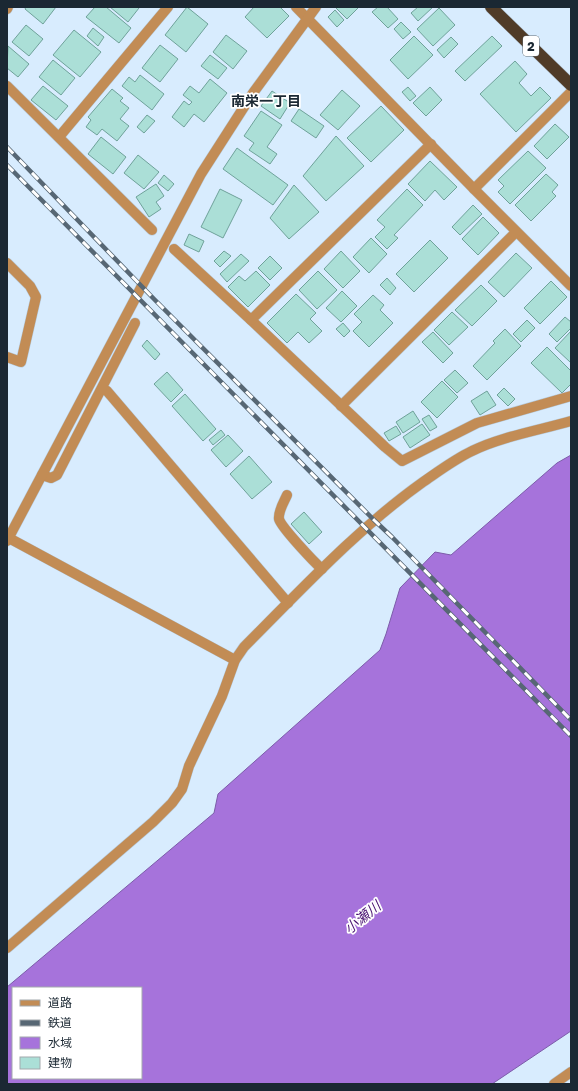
<svg xmlns="http://www.w3.org/2000/svg" width="578" height="1091" font-family="'Golos Text','Noto Sans JP',sans-serif">
<style>
.water{fill:#a673db;stroke:#7c5ca9;fill-rule:evenodd}
.building{fill:#abdfd7;stroke:#6fa29a}
.lines{fill:none;stroke-linecap:round;stroke-linejoin:round}
.minor-casing{stroke:#b6c9d9;stroke-width:11}
.highway-casing{stroke:#b6c9d9;stroke-width:13}
.minor{stroke:#c28c55;stroke-width:10}
.highway{stroke:#503b27;stroke-width:12}
.rail-casing{stroke:#576774;stroke-width:4.5}
.rail{stroke:#fff;stroke-width:3;stroke-dasharray:9;stroke-linecap:butt}
.labels{text-anchor:middle;dominant-baseline:central;stroke-width:3.5;stroke-linejoin:round;paint-order:stroke}
.shield{fill:#fff;stroke:#5f6870;stroke-width:1}
.shield-label{font-size:12px;font-weight:bold;fill:#1b2833}
.neighbourhood-label{font-size:14px;font-weight:bold;fill:#1b2833;stroke:#fff}
.water-label{font-size:14px;font-style:italic;fill:#491372;stroke:#fff}
</style>
<rect width="100%" height="100%" fill="#d8ecfe"/>
<path class="water" d="M571,455V1031L492,1084H7V987L214,813L218,794L380,650L386,634L400,588L435,552L451,555L557,463ZM13,988H141V1078H13Z"/>
<g class="building">
<polygon points="26,7 56,7 43,24 25,9"/>
<polygon points="95,7 106,7 131,28 119,43 86,17"/>
<polygon points="110,7 138,7 139,8 128,22"/>
<polygon points="187,7 208,24 186,52 165,35"/>
<polygon points="254,7 280,7 289,16 267,38 245,17"/>
<polygon points="335,7 359,7 347,19"/>
<polygon points="378,7 387,7 398,19 388,28 372,12"/>
<polygon points="418,7 433,7 418,21 411,13"/>
<polygon points="439,8 455,25 433,46 417,29"/>
<polygon points="335,10 344,20 337,27 328,17"/>
<polygon points="401,22 411,32 403,39 394,29"/>
<polygon points="26,25 43,39 29,56 12,42"/>
<polygon points="93,28 104,37 98,46 87,36"/>
<polygon points="74,30 101,52 80,77 53,55"/>
<polygon points="226,35 247,51 233,69 213,52"/>
<polygon points="414,36 433,55 408,79 390,60"/>
<polygon points="492,36 502,46 465,81 455,71"/>
<polygon points="451,37 458,44 444,58 437,50"/>
<polygon points="160,45 178,59 160,82 142,68"/>
<polygon points="8,46 29,64 18,77 7,68"/>
<polygon points="210,55 227,68 218,79 201,66"/>
<polygon points="53,60 75,78 61,95 39,77"/>
<polygon points="515,61 527,74 519,83 531,96 540,87 551,98 516,132 480,94"/>
<polygon points="140,75 164,94 152,110 122,86 129,77 135,82"/>
<polygon points="210,79 227,93 204,122 194,114 184,127 172,117 184,101 189,105 192,102 183,95 190,86 199,93"/>
<polygon points="43,86 68,106 56,120 31,100"/>
<polygon points="408,87 416,96 410,101 402,92"/>
<polygon points="430,87 442,100 426,116 413,103"/>
<polygon points="112,89 123,98 120,101 129,108 120,119 129,126 117,141 102,129 97,135 86,127 91,120 88,117"/>
<polygon points="342,90 360,106 338,130 320,115"/>
<polygon points="272,91 290,103 280,119 261,106"/>
<polygon points="381,106 404,130 371,162 347,138"/>
<polygon points="299,109 324,126 316,138 291,121"/>
<polygon points="261,111 282,125 267,147 277,154 270,164 249,150 254,143 244,136"/>
<polygon points="147,115 155,121 144,133 137,127"/>
<polygon points="555,124 569,137 547,159 534,146"/>
<polygon points="336,136 364,166 326,201 303,176"/>
<polygon points="101,137 126,157 113,174 88,154"/>
<polygon points="237,148 288,185 273,205 223,169"/>
<polygon points="528,151 546,168 510,204 498,192 504,186 498,180"/>
<polygon points="138,155 159,172 144,189 124,173"/>
<polygon points="430,161 457,187 444,200 435,190 425,201 408,184"/>
<polygon points="546,174 558,185 552,192 556,196 531,221 515,205"/>
<polygon points="164,175 174,184 168,191 158,183"/>
<polygon points="156,184 164,196 156,202 161,209 149,217 136,197"/>
<polygon points="294,185 319,212 289,239 270,218"/>
<polygon points="220,189 242,200 223,238 201,227"/>
<polygon points="407,189 423,205 394,235 398,238 387,249 375,237 385,227 377,220"/>
<polygon points="473,205 482,214 460,235 452,227"/>
<polygon points="483,217 499,233 478,255 462,239"/>
<polygon points="189,234 204,241 199,252 184,245"/>
<polygon points="371,238 387,254 369,273 353,257"/>
<polygon points="430,240 448,258 414,292 396,274"/>
<polygon points="224,251 231,256 220,267 214,261"/>
<polygon points="341,251 360,271 343,288 324,269"/>
<polygon points="516,253 532,268 504,297 488,282"/>
<polygon points="241,254 249,261 227,282 220,274"/>
<polygon points="270,256 282,268 270,280 258,268"/>
<polygon points="256,271 270,285 248,307 228,287 239,276 245,281"/>
<polygon points="318,271 337,290 317,309 299,290"/>
<polygon points="387,278 396,288 390,295 380,285"/>
<polygon points="551,281 567,297 540,324 524,308"/>
<polygon points="481,285 497,301 472,326 455,310"/>
<polygon points="342,291 357,306 341,322 326,308"/>
<polygon points="296,294 316,313 310,319 322,331 309,343 298,332 287,343 267,323"/>
<polygon points="373,295 384,305 380,310 393,323 369,347 353,331 362,322 354,314"/>
<polygon points="452,312 468,327 449,345 434,330"/>
<polygon points="565,317 571,322 571,328 557,342 549,334"/>
<polygon points="527,320 535,328 521,342 513,334"/>
<polygon points="343,323 350,331 344,337 336,329"/>
<polygon points="505,329 521,346 487,380 473,366 495,343 493,341"/>
<polygon points="571,331 571,361 570,362 555,348"/>
<polygon points="433,332 453,353 443,363 422,342"/>
<polygon points="147,340 160,354 155,360 142,346"/>
<polygon points="547,347 571,371 571,384 562,393 531,363"/>
<polygon points="455,370 468,383 457,393 444,380"/>
<polygon points="167,372 183,390 171,402 154,384"/>
<polygon points="442,381 458,397 437,418 421,402"/>
<polygon points="504,388 515,399 508,406 497,395"/>
<polygon points="487,391 496,405 480,415 471,401"/>
<polygon points="185,394 216,429 203,441 172,406"/>
<polygon points="413,411 420,422 403,433 396,422"/>
<polygon points="429,415 437,427 430,431 422,419"/>
<polygon points="422,424 430,435 410,448 403,437"/>
<polygon points="396,426 401,434 389,441 384,433"/>
<polygon points="221,430 225,435 213,445 209,440"/>
<polygon points="228,435 243,451 226,467 211,450"/>
<polygon points="249,456 272,482 252,499 230,474"/>
<polygon points="304,512 322,532 309,544 291,524"/>
</g>
<g class="lines">
<g class="minor-casing">
<g id="minor">
<polyline points="296,7 474,189 571,286"/>
<polyline points="7,9 8,7"/>
<polyline points="7,86 152,230"/>
<polyline points="59,137 168,7"/>
<polyline points="474,189 571,92"/>
<polyline points="174,249 251,320 385,447 402,461 477,423 571,396"/>
<polyline points="7,263 30,286 36,297 21,362 7,357"/>
<polyline points="251,320 431,144"/>
<polyline points="102,389 107,391 288,603"/>
<polyline points="341,406 516,232"/>
<polyline points="42,475 51,478 57,475 135,323"/>
<path d="M287,495C284,502 278,511 279,519C281,527 314,562 322,569"/>
<polyline points="7,537 235,660"/>
<polyline points="7,541 201,174 253,93 316,7"/>
<path d="M7,948L153,822L172,803L182,789L189,766L222,696L235,660L244,647C302,589 357,529 423,482C439,471 455,459 472,451C500,437 540,430 571,421"/>
<polyline points="554,1084 571,1072"/>
</g>
</g>
<g class="highway-casing">
<polyline id="highway" points="491,7 571,85"/>
</g>
<use href="#minor" class="minor"/>
<use href="#highway" class="highway"/>
<g class="rail-casing">
<g id="rail">
<polyline points="7,147 154,299 374,520 392,537 571,720"/>
<polyline points="7,165 571,736"/>
</g>
</g>
<use href="#rail" class="rail"/>
</g>
<g class="labels">
<rect class="shield" x="523" y="36" width="16" height="20" rx="3"/>
<g class="shield-label">
<text x="531" y="46">2</text>
</g>
<g class="neighbourhood-label">
<text x="266" y="100">南栄一丁目</text>
</g>
<g class="water-label">
<text transform="translate(362 917) rotate(-39)">小瀬川</text>
</g>
</g>
<rect width="578" height="1091" fill="none" stroke="#1b2833" stroke-width="16"/>
<rect x="12" y="987" width="130" height="92" fill="#ffffff" stroke="#a4a9ad"/>
<rect x="20" y="1000" width="20" height="6" fill="#c28c55" stroke="#a4a9ad"/>
<text x="48" y="1007" font-size="12" fill="#1b2833">道路</text>
<rect x="20" y="1020" width="20" height="6" fill="#576774" stroke="#a4a9ad"/>
<text x="48" y="1027" font-size="12" fill="#1b2833">鉄道</text>
<rect x="20" y="1037" width="20" height="12" fill="#a673db" stroke="#a4a9ad"/>
<text x="48" y="1047" font-size="12" fill="#1b2833">水域</text>
<rect x="20" y="1057" width="20" height="12" fill="#abdfd7" stroke="#a4a9ad"/>
<text x="48" y="1067" font-size="12" fill="#1b2833">建物</text>
</svg>
